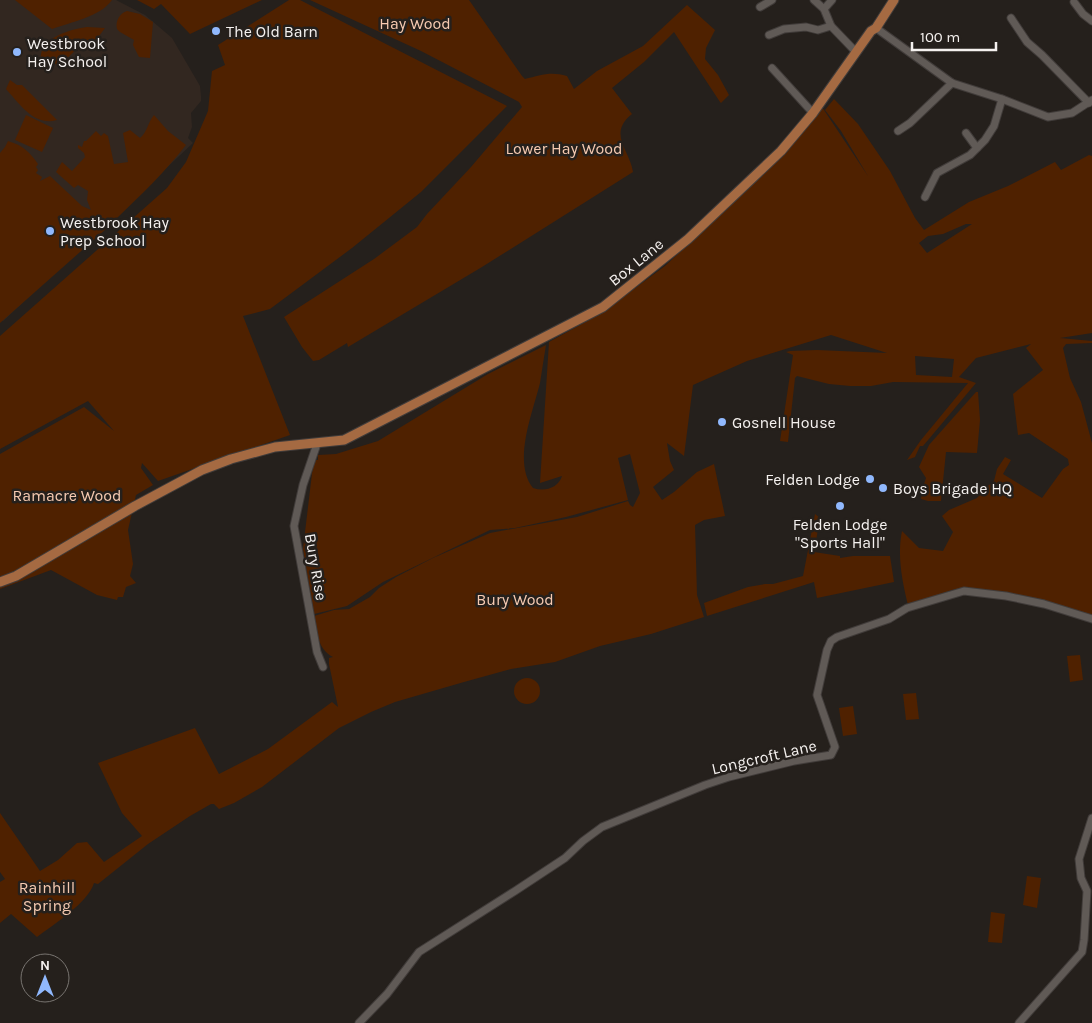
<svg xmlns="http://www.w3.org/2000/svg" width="1092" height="1023" font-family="Karla,sans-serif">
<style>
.built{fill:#322720}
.green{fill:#4f2100;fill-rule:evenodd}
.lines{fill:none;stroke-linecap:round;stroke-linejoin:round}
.minor-casing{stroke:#413c3a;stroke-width:9}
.major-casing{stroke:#413c3a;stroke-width:11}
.minor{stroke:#605a56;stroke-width:7}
.major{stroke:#a56a42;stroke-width:9}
.poi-dot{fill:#90b8fd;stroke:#25201c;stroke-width:2}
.labels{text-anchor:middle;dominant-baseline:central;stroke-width:5;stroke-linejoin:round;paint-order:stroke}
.park-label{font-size:16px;fill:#f6cab1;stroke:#25201c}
.poi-label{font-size:16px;fill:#f5f1ef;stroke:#25201c;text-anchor:start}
.street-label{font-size:16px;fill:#f5f1ef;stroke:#25201c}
</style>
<rect width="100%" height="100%" fill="#25201c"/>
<polygon class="built" points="0,0 116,0 145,15 172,38 200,86 201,96 201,101 191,113 192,127 188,138 193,143 3,321 0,318"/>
<g class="green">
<path d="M15,0H112C100,17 71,22 52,29Z"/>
<polygon points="137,0 262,0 190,34 161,4 154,9"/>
<polygon points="289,0 300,0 507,106 421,192 352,248 270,309 243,316 290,435 158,481 142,463 141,468 153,485 136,495 128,530 133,564 130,576 136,583 126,587 123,597 118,597 117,600 97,595 51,570 0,589 0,454 84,407 114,431 88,401 0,449 0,336 167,188 186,162 208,111 212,71 225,65 218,45"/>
<path d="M310,0H469L522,76L525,79C540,75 551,71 567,76L574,89L597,71L643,46L687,5L715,30L706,48L705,59L718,75L729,95L721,103L720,102L674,32L644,62L612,88L632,114C607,134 630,150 633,172L482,267L348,347L347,343L319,360L313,361L302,347L284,317L374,259L417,227L427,214L471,167L522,107L519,102L421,51Z"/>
<path d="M127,11L140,14L153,22L150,58L139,57L133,45L134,40L120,32L117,29C115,21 120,13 127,11Z"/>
<path d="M87,27L105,28L96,40L82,44L60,65L58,66L52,61L45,68C40,64 40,61 41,54C45,36 72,29 87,27Z"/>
<path d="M10,80L17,85H22L57,120C34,127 19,103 6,89Z"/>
<path d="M834,99L858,124L890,171L915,218L924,230L969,202L1008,186L1051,164L1055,162L1061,170L1089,155L1092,156V333L1060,338L1092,341V343L1066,344L1063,348L1070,378L1081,402L1092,443V617L968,589H955L908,605C902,581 897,555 902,531L919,548L943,551L953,532L942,516L949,510L977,498L984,489L994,481L997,469L1005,457L1011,460L1003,474L1042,498L1063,469L1069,465L1068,459L1029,433L1018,435L1013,394L1043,370L1026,348L1031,344L976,358L959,377L976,383L923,446H920L915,457L907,460L921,440L968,383L893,382L871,386H850L829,384L797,376L795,378L788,442L780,441L793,355L786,352L790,351L817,350L887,353L831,335L747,361L693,385L684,456L667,443L670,461L674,470L653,487L662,500L674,492L697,472L714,464L725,516L704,520L695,525L697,595L704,617L651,634L600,646L555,662L511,669L464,682L395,702L371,712L339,728L262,787L234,803L219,809L214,804H211L190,816L148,844L98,884L94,883C88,903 54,924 37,937L11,914L0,923V882L5,879L0,872V813L40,871L58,860L77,843L87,842L104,862L142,836L122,813L98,763L195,728L219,774L268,749L332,702L338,707L329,664V658L333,657C317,649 317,631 314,616L334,610L349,609L370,597L379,588L396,577L433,558L490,533L577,517L628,501L630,505L633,507L640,493L630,454L618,458L628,500L566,517L515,528L490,530L383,582L347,606L314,614L303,549L313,465L314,460H318V455L336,454L378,441L488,374L546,345C544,357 542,370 540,383C533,412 512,462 533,488C545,492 558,488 562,476L540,483L549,342L600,314L665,266L781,157L822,107L868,176L841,131L825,110ZM966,224H972L927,253L919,243L928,236L943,234ZM915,356L954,359L952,377L916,375Z"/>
<polygon points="26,115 53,128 42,152 15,140"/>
<path d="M154,115L168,131L186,145C165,172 141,195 116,219H112L115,221L0,323V153L5,147L8,141C22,145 30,152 38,164L36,167L38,170L36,173L42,177L40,181L50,176L82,206L91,210L87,200L88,191L78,185L74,188L56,172L62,162L72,171L85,157L84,153L78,148V145L82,147L84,141H86L96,131L101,136L104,133L108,136L114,164L128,162L123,133L130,130L140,138C147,133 148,122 154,115Z"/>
<polygon points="976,392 978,392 980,420 977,453 946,452 941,501 928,501 921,499 922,489 926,491 927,489 923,487 926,478 919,467 929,445"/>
<polygon points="815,514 820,518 814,552 840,556 840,558 853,556 890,556 894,582 817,598 814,582 707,616 704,603 748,587 765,584 773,584 803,576"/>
<polygon points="1080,655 1083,680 1070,682 1067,656"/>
<circle cx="527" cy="691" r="13"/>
<polygon points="916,693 919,719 906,720 903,694"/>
<polygon points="853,706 857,734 843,736 839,708"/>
<polygon points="1027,876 1041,878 1037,908 1023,905"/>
<polygon points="991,912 1005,914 1002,943 988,942"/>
</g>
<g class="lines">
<g class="minor-casing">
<g id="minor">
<polyline points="814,0 824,9 831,26 856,52"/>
<polyline points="1074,2 1083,14 1092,21"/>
<polyline points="760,7 772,0"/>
<polyline points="824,9 832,0"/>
<polyline points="1011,18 1027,42 1042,55 1089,103"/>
<polyline points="876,28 952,83 1002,99 1048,117 1072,113 1092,100"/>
<polyline points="769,35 784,29 806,27 818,30 831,26"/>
<polyline points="772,68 813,113"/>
<polyline points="898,131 910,123 952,83"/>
<polyline points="966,133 977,148"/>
<polyline points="925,197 937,173 970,155 985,140 994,126 1002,99"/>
<polyline points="317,444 303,485 294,526 309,608 317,652 323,667"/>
<polyline points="359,1023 387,994 419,952 515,891 565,858 583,841 602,827 705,785 729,777 794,761 831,755 835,747 817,695 827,650 831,641 837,637 889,619 907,608 964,591 1006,596 1044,604 1092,619"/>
<polyline points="1019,1023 1082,952 1084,940 1087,891 1081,878 1079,859 1092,818"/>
</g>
</g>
<g class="major-casing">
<polyline id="major" points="0,582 16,576 135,506 202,470 231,459 275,447 344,440 603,307 688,239 781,151 813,113 871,31 876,28 894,0"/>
</g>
<use href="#minor" class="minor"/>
<use href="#major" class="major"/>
</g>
<g class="poi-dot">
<circle cx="216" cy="31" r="5"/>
<circle cx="17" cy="52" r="5"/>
<circle cx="50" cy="231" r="5"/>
<circle cx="722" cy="422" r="5"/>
<circle cx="870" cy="479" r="5"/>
<circle cx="883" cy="488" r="5"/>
<circle cx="840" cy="506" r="5"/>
</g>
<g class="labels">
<g class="park-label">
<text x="415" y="23">Hay Wood</text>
<text x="564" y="148">Lower Hay Wood</text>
<text x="67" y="495">Ramacre Wood</text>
<text x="515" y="599">Bury Wood</text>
<text x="47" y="887">Rainhill<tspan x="47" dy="18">Spring</tspan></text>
</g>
<g class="poi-label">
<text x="226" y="31">The Old Barn</text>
<text x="27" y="43">Westbrook<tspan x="27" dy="18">Hay School</tspan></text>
<text x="60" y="222">Westbrook Hay<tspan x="60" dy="18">Prep School</tspan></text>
<text x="732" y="422">Gosnell House</text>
<text x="860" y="479" text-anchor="end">Felden Lodge</text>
<text x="893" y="488">Boys Brigade HQ</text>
<text x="840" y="524" text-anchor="middle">Felden Lodge<tspan x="840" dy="18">"Sports Hall"</tspan></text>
</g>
<g class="street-label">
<text transform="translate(636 262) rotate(-39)">Box Lane</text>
<text transform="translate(316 567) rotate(80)">Bury Rise</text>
<text transform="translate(764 757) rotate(-13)">Longcroft Lane</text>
</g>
</g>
<g transform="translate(45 978)"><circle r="24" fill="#25201c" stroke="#787470"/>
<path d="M0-4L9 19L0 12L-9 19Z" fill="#90b8fd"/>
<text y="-8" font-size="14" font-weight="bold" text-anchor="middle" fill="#f5f1ef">N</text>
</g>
<path d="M912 42v8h84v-8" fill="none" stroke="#f5f1ef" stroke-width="2.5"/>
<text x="920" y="42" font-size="15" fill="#f5f1ef" stroke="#25201c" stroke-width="4" paint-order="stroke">100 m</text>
</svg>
